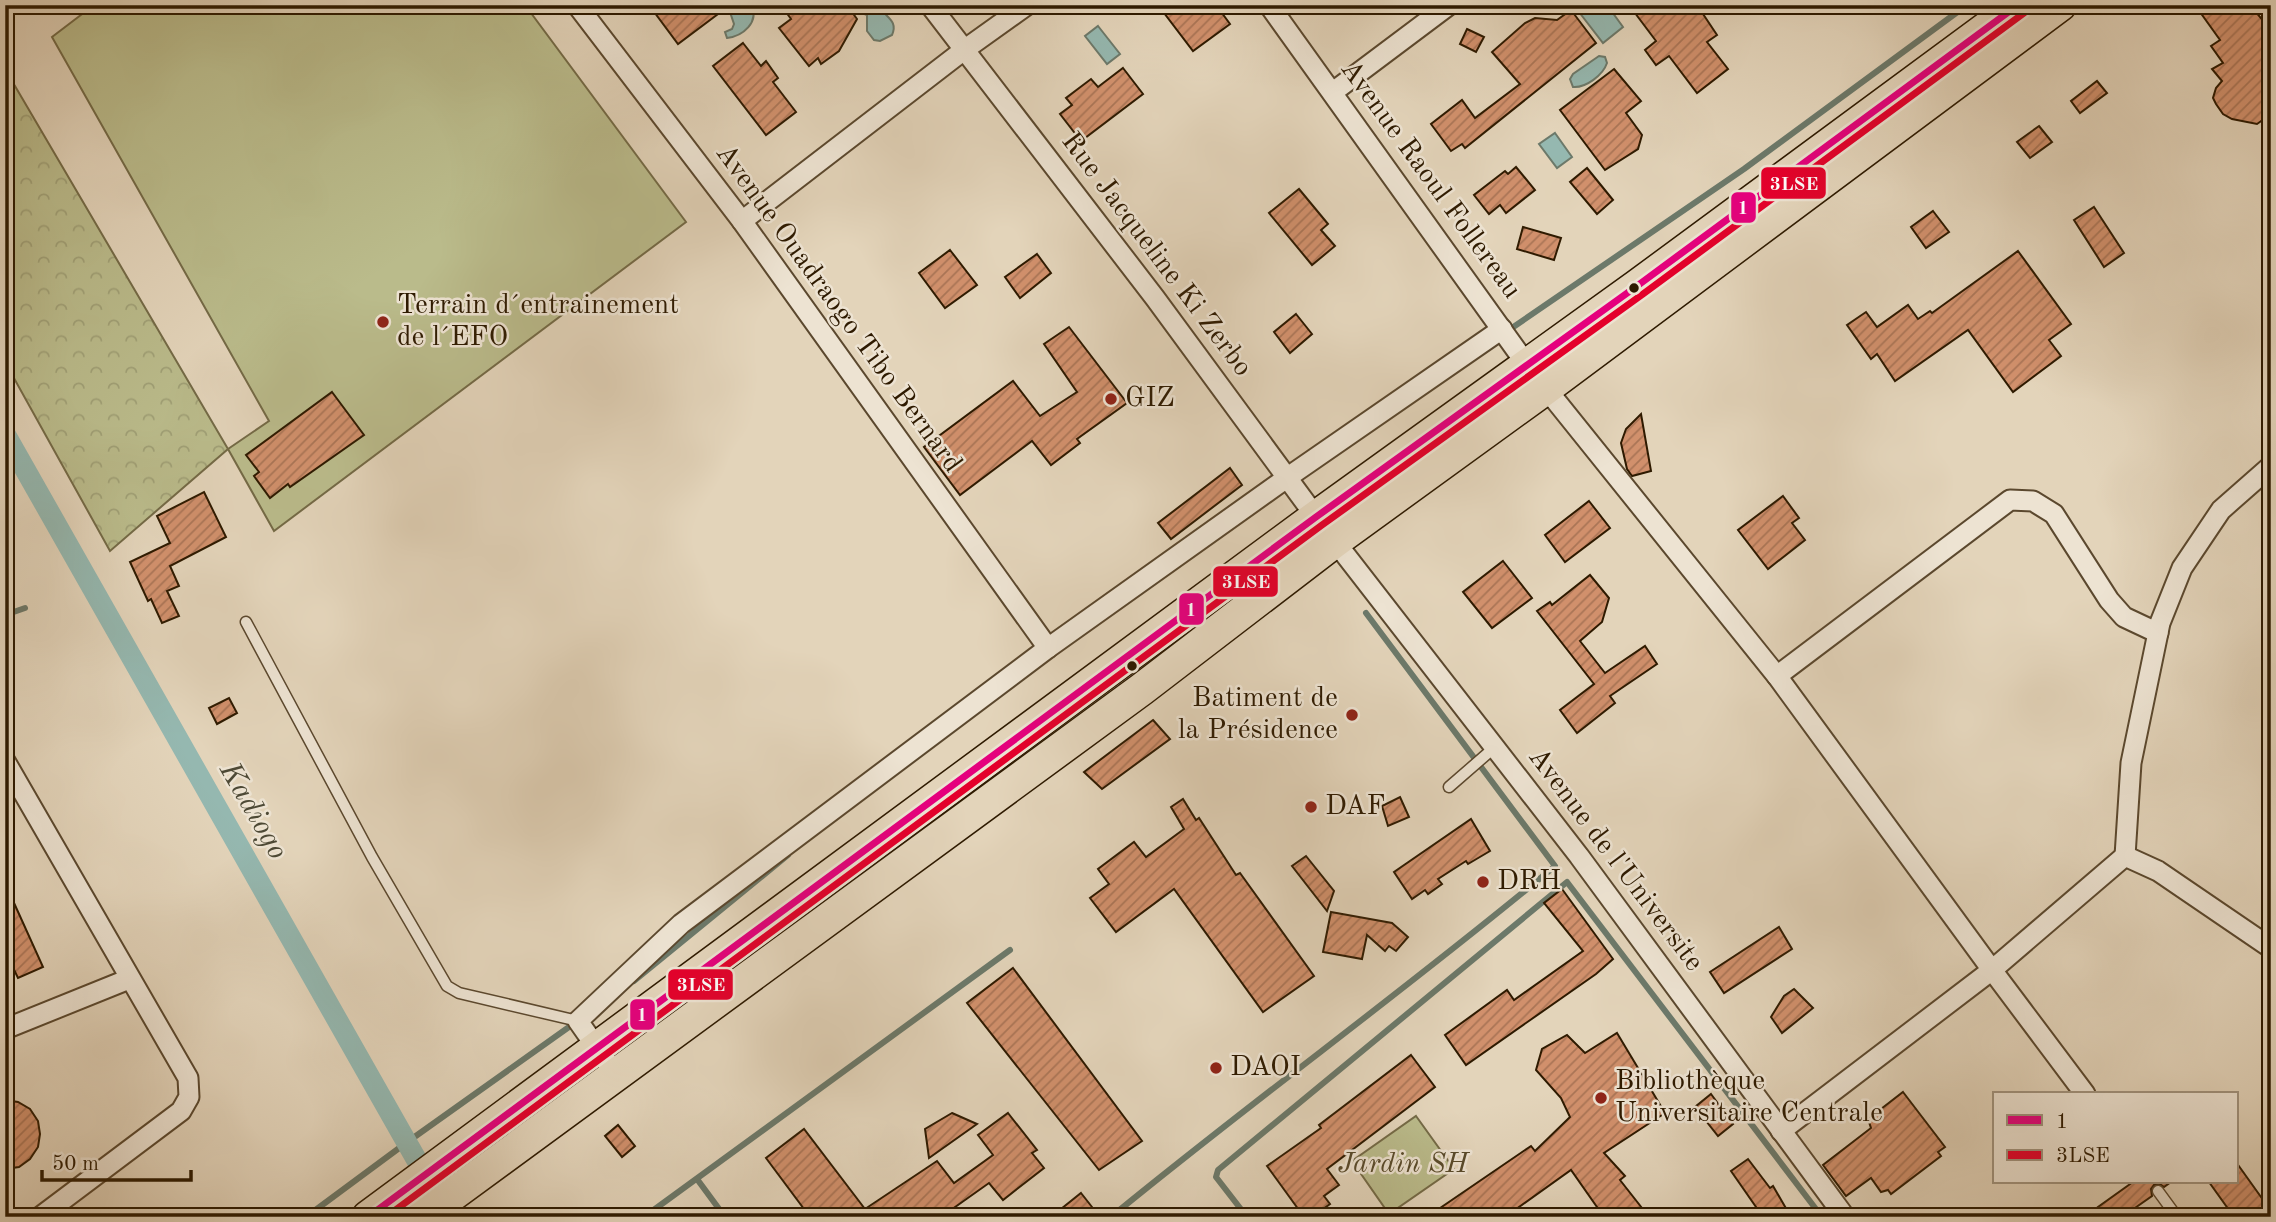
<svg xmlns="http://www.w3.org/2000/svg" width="2276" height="1222" font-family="'Old Standard TT',serif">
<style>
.green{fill:#babb8b;stroke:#746a46;stroke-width:2}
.forest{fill:url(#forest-crowns);stroke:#746a46;stroke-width:2}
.water{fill:#95b8b0;stroke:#6c796a;stroke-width:2}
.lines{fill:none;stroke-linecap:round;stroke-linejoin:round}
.stream{stroke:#6c796a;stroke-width:6}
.canal{stroke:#95b8b0;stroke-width:21}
.building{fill:url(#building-hatch);stroke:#2e1a00;stroke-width:2}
.lane-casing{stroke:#5b482e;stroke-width:13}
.street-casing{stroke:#5b482e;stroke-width:23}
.primary-casing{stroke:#2e1a00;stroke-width:35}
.lane{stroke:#ede3d2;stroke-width:10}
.street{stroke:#ede3d2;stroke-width:19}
.primary{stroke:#e3d4ba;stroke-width:32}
.bus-1-casing{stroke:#ede3d2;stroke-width:12}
.bus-2-casing{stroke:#ede3d2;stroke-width:12}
.bus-1{stroke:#e5007d;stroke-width:7}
.bus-2{stroke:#e4002b;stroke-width:7}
.bus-dot{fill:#2e1a00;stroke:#ede3d2;stroke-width:2.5}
.poi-dot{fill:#8f2418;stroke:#ede3d2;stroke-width:2.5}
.labels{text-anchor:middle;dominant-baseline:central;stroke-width:5;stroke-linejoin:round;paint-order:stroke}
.street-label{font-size:28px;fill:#2e1a00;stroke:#ede3d2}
.poi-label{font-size:28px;fill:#2e1a00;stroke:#ede3d2;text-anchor:start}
.park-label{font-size:28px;font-style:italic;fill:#584a2a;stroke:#ede3d2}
.water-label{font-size:30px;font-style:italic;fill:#4d4935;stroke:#ede3d2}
.line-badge{stroke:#ede3d2;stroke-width:2.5}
.badge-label{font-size:19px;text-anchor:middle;font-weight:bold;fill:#fff}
</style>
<defs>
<pattern id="forest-crowns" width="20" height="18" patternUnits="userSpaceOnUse" patternTransform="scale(1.75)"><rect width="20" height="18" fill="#babb8b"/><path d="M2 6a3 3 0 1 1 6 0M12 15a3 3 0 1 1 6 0" fill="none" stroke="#a0a076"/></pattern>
<pattern id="building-hatch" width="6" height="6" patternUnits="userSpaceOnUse" patternTransform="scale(1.75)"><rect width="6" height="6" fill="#d1906c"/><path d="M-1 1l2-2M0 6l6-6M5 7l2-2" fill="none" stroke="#aa7556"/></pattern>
</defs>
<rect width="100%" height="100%" fill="#e3d4ba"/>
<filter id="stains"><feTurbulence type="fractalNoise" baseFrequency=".00286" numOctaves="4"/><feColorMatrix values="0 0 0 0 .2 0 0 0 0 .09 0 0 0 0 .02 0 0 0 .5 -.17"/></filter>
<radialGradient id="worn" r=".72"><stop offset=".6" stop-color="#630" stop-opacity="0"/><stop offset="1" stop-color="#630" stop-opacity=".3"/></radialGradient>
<g class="green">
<polygon points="94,5 525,5 686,222 274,531 228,449 269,421 52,37"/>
<polygon points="1416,1116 1454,1169 1389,1214 1352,1161"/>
</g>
<polygon class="forest" points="5,69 228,449 110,551 5,362"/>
<g class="water">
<path d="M734,5H751C760,22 743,36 727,38L725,32L732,29L734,24L730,12Z"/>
<path d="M855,5H879C883,17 899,19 892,35L880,41L874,40L867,31V15L859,12Z"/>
<polygon points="1588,5 1607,5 1623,27 1603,43 1579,12"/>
<polygon points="1098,26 1120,54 1107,64 1085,36"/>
<path d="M1599,56L1605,57L1607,63C1603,75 1586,88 1573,87L1570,79L1573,74Z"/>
<polygon points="1555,133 1572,157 1557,168 1539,144"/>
</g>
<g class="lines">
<g class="stream">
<polyline points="1506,332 1744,169 1967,5"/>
<polyline points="5,615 25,608"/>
<polyline points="634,981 788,855"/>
<polyline points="697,1179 725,1217"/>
<polyline points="306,1217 406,1143 576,1022"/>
<polyline points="644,1217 1010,950"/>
<path d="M1111,1217C1257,1097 1410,987 1555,866L1366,613"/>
<polyline points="1247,1217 1216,1177 1218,1170 1567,882 1822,1217"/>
</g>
<polyline class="canal" points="5,434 449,1217"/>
</g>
<g class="building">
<polygon points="649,5 730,5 678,44"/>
<polygon points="781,5 847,5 857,19 839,51 821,64 818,58 809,66 779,28 791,19"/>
<polygon points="1158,5 1216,5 1230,24 1193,51"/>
<polygon points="1629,5 1697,5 1717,35 1707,42 1728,69 1697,93 1669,56 1656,65 1645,50 1656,41"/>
<polygon points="2195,5 2250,5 2271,30 2271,114 2257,124 2232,119 2223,114 2216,104 2213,98 2216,88 2222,81 2212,69 2223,63 2211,46 2220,40"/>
<polygon points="1571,10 1596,43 1465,148 1462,144 1451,151 1431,124 1462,100 1475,118 1520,84 1492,52 1525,23 1535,18 1557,20"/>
<polygon points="1467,29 1484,37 1476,52 1460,44"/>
<polygon points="743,43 761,66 766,61 778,78 773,82 796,112 766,135 713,66"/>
<polygon points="1123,68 1143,94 1081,141 1060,114 1072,105 1066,98 1091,79 1098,87"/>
<polygon points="1614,69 1641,101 1626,113 1642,135 1638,149 1605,170 1560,110"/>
<polygon points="2097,81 2107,93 2080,113 2071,101"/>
<polygon points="2039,126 2052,142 2030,158 2017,142"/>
<polygon points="1516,167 1535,190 1506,213 1500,205 1489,214 1474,195 1505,171 1508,174"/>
<polygon points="1587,168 1613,200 1597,214 1570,182"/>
<polygon points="1299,189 1328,224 1321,230 1335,246 1312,265 1269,213"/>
<polygon points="2094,207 2124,253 2104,267 2074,220"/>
<polygon points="1933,211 1949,232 1926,248 1911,227"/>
<polygon points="1523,227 1561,238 1554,260 1517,249"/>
<polygon points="950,250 977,285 945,308 919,273"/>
<polygon points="2018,251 2071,324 2049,340 2061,356 2013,392 1968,330 1895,381 1877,354 1871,359 1847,325 1866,312 1877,327 1908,305 1918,319 1930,311 1932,313"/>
<polygon points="1037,254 1051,273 1020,298 1005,277"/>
<polygon points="1296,314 1312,334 1290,353 1274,332"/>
<polygon points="1069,327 1127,403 1077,439 1080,443 1051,465 1032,441 960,495 924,447 1013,381 1040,416 1077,392 1044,344"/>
<polygon points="332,392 364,435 290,487 288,484 270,498 254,476 259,472 246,455"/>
<polygon points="1641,414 1651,471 1632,476 1627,469 1621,443 1626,429"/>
<polygon points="1230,468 1242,485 1171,539 1158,523"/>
<polygon points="204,492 226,537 170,566 179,586 167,591 179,616 162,623 151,599 148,601 130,562 170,543 157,516"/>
<polygon points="1783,496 1799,518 1792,523 1805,540 1768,569 1738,530"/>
<polygon points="1589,501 1610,528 1565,562 1545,535"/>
<polygon points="1503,561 1532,598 1492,628 1463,592"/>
<polygon points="1590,575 1609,598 1602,622 1580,641 1605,673 1645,646 1657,664 1610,696 1615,703 1577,733 1560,710 1594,684 1537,611 1550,602 1552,605"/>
<polygon points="229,698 237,713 217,724 209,708"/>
<polygon points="1153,720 1170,739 1102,789 1084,772"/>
<polygon points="1400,797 1409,817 1388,826 1382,806"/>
<polygon points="1183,799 1196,820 1199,818 1236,875 1240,873 1314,976 1263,1012 1174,889 1116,932 1090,898 1109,884 1098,869 1134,842 1146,857 1184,829 1171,807"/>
<polygon points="1471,819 1490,851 1468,864 1466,861 1438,879 1442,884 1428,894 1425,890 1412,899 1394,872"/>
<polygon points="1306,856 1334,891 1327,911 1292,866"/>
<polygon points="5,883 43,967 18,978 5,951"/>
<polygon points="1562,889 1613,959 1596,974 1466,1065 1445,1035 1507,990 1514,1000 1583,951 1544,903"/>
<polygon points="1331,912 1392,923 1408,937 1396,951 1389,946 1385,951 1367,935 1362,959 1323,952"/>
<polygon points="1779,927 1792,949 1724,993 1710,972"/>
<polygon points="1013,968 1142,1141 1099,1170 967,1003"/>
<polygon points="1794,989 1813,1008 1782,1033 1771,1017 1784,996"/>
<polygon points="1617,1033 1665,1113 1604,1153 1625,1176 1620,1180 1649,1217 1604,1217 1571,1170 1505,1217 1427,1217 1531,1146 1535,1151 1570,1117 1561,1098 1536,1070 1542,1049 1567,1035 1585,1053"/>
<polygon points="1411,1055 1435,1087 1327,1169 1339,1185 1324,1196 1330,1204 1312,1217 1304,1217 1267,1166 1321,1128 1319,1125"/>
<polygon points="1903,1092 1945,1147 1938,1152 1941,1156 1891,1194 1888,1190 1881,1192 1871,1178 1846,1196 1823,1165 1871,1128 1868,1119"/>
<polygon points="1711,1094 1733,1124 1718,1136 1695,1107"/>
<polygon points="5,1100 18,1102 30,1109 38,1121 40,1134 38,1147 30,1159 19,1167 5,1169"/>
<polygon points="952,1113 977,1124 929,1158 925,1129"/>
<polygon points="1008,1113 1037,1150 1032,1153 1044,1168 1003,1200 989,1183 941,1217 810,1217 766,1158 804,1129 865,1209 937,1161 954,1183 993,1155 978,1135"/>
<polygon points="618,1125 635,1146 622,1157 605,1136"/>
<polygon points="1748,1159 1770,1188 1773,1186 1791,1217 1763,1217 1731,1171"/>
<polygon points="2236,1162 2271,1211 2271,1217 2234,1217 2209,1182 2236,1182"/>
<polygon points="2133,1182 2171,1182 2164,1187 2160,1184 2154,1185 2151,1189 2152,1196 2122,1217 2105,1217 2098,1207"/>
<polygon points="1081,1193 1092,1207 1080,1217 1051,1217"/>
</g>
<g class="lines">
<g class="lane-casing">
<g id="lane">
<polyline points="246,622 372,857 447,986 459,993 578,1021"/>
<polyline points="1449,787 1495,747"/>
<polyline points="2158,1191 2177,1217"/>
</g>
</g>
<g class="street-casing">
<g id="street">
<polyline points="577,5 742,221 1048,648"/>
<polyline points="930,5 1155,298 1316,517 1579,856 1845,1217"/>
<polyline points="1269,5 1527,365 1777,676 1992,970 2085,1094"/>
<polyline points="1333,92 1449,5"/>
<polyline points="742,221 964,50 1027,5"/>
<polyline points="1777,676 2010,500 2033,501 2054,514 2109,600 2124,617 2158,633"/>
<polyline points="5,761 188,1078 189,1097 181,1111 40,1217"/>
<polyline points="2125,856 2131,763 2160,623 2182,568 2221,510 2271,466"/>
<polyline points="5,1029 129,979"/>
<polyline points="616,1075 578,1021 681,924 1048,648 1288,477 1502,329"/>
<polyline points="1781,1131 1992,970 2125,856 2158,871 2271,948"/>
</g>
</g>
<g class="primary-casing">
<g id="primary">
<polyline points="368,1217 1316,517 1637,286 2018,5"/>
<polyline points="422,1217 1142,689 1335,541 1546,388 2060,5"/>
</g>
</g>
<use href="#lane" class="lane"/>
<use href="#street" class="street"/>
<use href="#primary" class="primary"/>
<g class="bus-1-casing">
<polyline id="bus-1" points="368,1217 1316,517 1637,286 2018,5"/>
</g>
<g class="bus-2-casing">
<polyline id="bus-2" points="386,1217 1322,525 1643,294 2024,13"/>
</g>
<use href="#bus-1" class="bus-1"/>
<use href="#bus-2" class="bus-2"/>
</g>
<g class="bus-dot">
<circle cx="1634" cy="288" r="6"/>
<circle cx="1132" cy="666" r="6"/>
</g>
<g class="poi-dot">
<circle cx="383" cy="322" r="7"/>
<circle cx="1111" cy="399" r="7"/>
<circle cx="1352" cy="715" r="7"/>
<circle cx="1311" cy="807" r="7"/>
<circle cx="1483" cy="882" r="7"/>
<circle cx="1216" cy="1068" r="7"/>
<circle cx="1601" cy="1098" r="7"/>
</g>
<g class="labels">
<g class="street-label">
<text transform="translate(1430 180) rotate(54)">Avenue Raoul Follereau</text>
<text transform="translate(1156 255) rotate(53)">Rue Jacqueline Ki Zerbo</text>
<text transform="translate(838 309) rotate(54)">Avenue Ouadraogo Tibo Bernard</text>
<text transform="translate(1615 860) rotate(53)">Avenue de l'Universite</text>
</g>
<g class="poi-label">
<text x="397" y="306">Terrain d´entrainement<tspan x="397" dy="32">de l´EFO</tspan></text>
<text x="1125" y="399">GIZ</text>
<text x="1338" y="699" text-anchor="end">Batiment de<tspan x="1338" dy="32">la Présidence</tspan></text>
<text x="1325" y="807">DAF</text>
<text x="1497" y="882">DRH</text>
<text x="1230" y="1068">DAOI</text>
<text x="1615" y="1082">Bibliothèque<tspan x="1615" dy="32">Universitaire Centrale</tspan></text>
</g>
<g class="park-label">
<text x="1403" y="1165">Jardin SH</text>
</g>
<g class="water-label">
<text transform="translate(253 811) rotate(60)">Kadiogo</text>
</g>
</g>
<g class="line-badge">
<rect x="1760" y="166" width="67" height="34" rx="7" fill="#e4002b"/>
<rect x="1730" y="191" width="27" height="33" rx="7" fill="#e5007d"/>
<rect x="1212" y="565" width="67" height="33" rx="7" fill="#e4002b"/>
<rect x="1178" y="592" width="27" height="34" rx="7" fill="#e5007d"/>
<rect x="667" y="968" width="67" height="33" rx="7" fill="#e4002b"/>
<rect x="629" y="998" width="27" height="33" rx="7" fill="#e5007d"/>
</g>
<g class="badge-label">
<text x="1794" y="190">3LSE</text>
<text x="1743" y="214">1</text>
<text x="1246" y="588">3LSE</text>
<text x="1191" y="616">1</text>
<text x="701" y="991">3LSE</text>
<text x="642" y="1021">1</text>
</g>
<rect width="2276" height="1222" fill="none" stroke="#e3d4ba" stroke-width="28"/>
<rect x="7" y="7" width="2262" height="1208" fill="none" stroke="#2e1a00" stroke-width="3.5"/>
<rect x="14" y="14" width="2248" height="1194" fill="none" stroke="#2e1a00" stroke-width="2"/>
<rect x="1993" y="1092" width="245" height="91" fill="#ede3d2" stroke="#a1937e" stroke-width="2"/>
<rect x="2007" y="1115" width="35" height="10" fill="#e5007d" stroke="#a1937e" stroke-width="2"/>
<text x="2056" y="1128" font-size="21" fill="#2e1a00">1</text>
<rect x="2007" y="1150" width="35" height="10" fill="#e4002b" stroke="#a1937e" stroke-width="2"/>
<text x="2056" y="1162" font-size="21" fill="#2e1a00">3LSE</text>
<path d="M42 1170v10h149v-10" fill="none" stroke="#2e1a00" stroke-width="3.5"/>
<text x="52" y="1170" font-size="21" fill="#2e1a00" stroke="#ede3d2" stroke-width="5" paint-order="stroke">50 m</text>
<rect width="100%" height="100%" filter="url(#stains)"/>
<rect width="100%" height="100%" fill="url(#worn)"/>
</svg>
